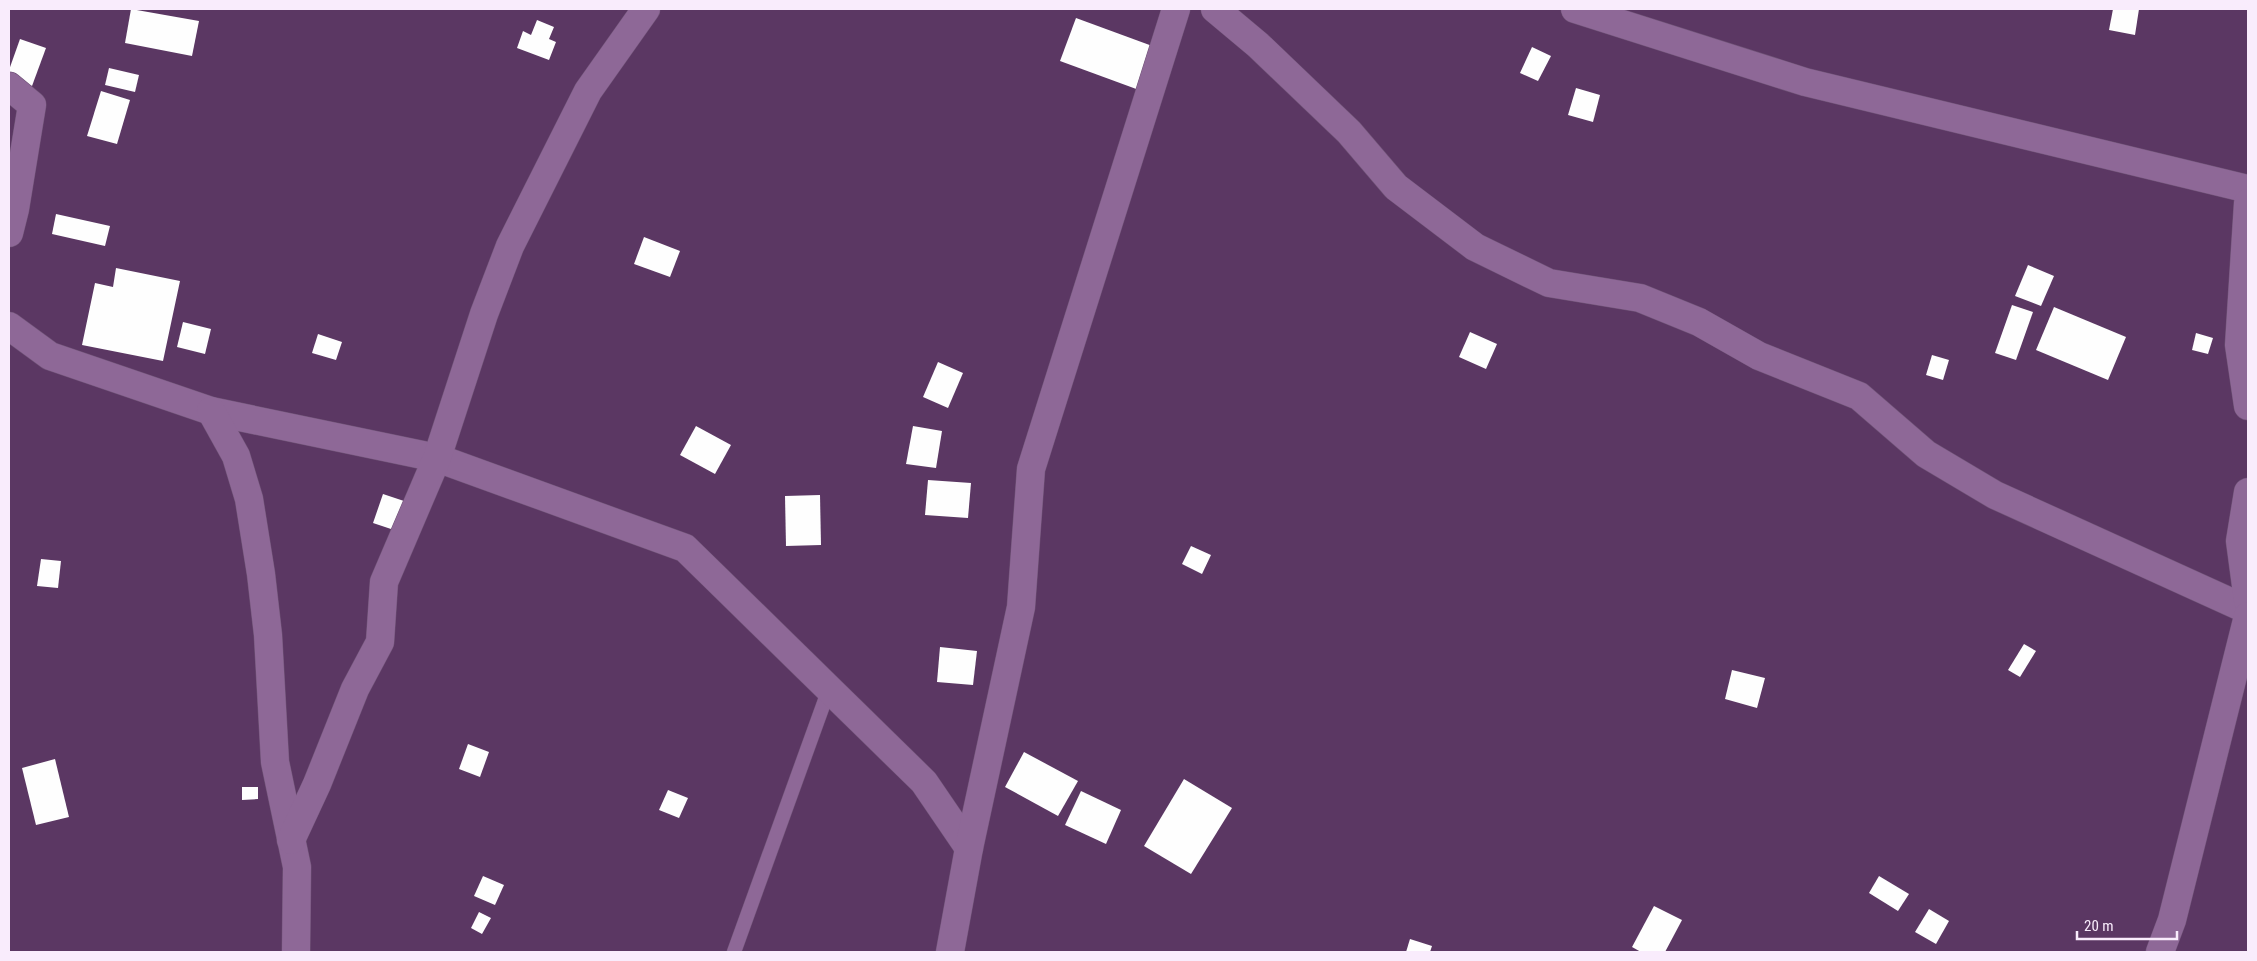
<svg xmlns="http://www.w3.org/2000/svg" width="2257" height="961" font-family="'Roboto Condensed',sans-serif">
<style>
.building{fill:#fefefe}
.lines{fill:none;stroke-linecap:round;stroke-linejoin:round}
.lane-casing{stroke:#6f5376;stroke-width:15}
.street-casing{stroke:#6f5376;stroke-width:29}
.lane{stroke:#8e6897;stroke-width:14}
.street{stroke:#8e6897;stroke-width:28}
</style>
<rect width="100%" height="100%" fill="#5b3763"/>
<g class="building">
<polygon points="131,9 199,21 192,56 125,43"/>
<polygon points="2113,9 2139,9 2135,35 2109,30"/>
<polygon points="1076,18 1155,47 1139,90 1060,61"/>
<polygon points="537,20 554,27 549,39 556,42 549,60 517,48 523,31 531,35"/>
<polygon points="20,39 46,48 32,86 9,78 9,70"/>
<polygon points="1532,47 1551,56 1538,81 1520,73"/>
<polygon points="109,68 139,75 135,92 105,85"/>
<polygon points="1576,88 1600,95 1593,122 1568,115"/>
<polygon points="101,91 130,100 117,144 87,136"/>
<polygon points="56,214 110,226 105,246 52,234"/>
<polygon points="644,237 680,251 670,277 634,264"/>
<polygon points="2028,265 2054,276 2041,306 2015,296"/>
<polygon points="116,268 180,281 163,361 82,345 95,283 113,287"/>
<polygon points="2012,305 2033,312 2016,360 1995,353"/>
<polygon points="2054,307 2126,337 2108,380 2036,350"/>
<polygon points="183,322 211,329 205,354 177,347"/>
<polygon points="1470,332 1497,344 1486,369 1459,357"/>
<polygon points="2196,333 2213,338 2208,354 2192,350"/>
<polygon points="318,334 342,342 336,360 312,353"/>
<polygon points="1932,355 1949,360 1943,380 1926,375"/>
<polygon points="938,362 963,373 948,408 923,397"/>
<polygon points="696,426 731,445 715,474 680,455"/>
<polygon points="913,426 942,431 936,468 906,464"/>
<polygon points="928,480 971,483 968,518 925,515"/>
<polygon points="383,494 404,501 394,530 373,523"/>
<polygon points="820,495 821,545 786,546 785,496"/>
<polygon points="1191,546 1211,555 1202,574 1182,564"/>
<polygon points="41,559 61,561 58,588 37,586"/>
<polygon points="2024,644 2036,651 2020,677 2008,670"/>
<polygon points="940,647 977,651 973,685 937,682"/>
<polygon points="1732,670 1765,678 1757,708 1725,699"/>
<polygon points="468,744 489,752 480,777 459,769"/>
<polygon points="1024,752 1078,781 1058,816 1005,787"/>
<polygon points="55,759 69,817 36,825 22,768"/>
<polygon points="1184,779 1232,808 1191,874 1144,846"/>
<polygon points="242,787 258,787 258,799 242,800"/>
<polygon points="668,790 688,798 679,818 659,810"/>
<polygon points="1081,791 1121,810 1106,844 1065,825"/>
<polygon points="483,876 504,885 495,905 474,896"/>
<polygon points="1879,876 1909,894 1898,911 1869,893"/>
<polygon points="1654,906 1682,920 1665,952 1641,952 1632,947"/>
<polygon points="1929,909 1949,921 1936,944 1915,932"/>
<polygon points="479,912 491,918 482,934 471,928"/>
<polygon points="1410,939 1432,946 1430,952 1406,952"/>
</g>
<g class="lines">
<g class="lane-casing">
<polyline id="lane" points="734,952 829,689"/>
</g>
<g class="street-casing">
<g id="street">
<polyline points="1215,9 1258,45 1349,132 1396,187 1475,247 1549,283 1640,298 1699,322 1759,356 1859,396 1926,454 1995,495 2248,610"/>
<polyline points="1575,9 1805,82 2248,189"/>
<polyline points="9,86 32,105 15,209 9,233"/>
<polyline points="2248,203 2239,345 2248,406"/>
<polyline points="9,326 50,356 211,411 437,458 685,548 924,782 969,848"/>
<polyline points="211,411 236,456 249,499 261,574 268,635 275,762 297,867 296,952"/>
<polyline points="2248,492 2240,541 2248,601"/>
<polyline points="291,840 317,784 355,689 380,642 384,582 437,458 484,314 510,246 588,91 646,9"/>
<polyline points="950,952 969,848 1021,607 1031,469 1176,9"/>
<polyline points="2160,952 2172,920 2248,616"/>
</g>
</g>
<use href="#lane" class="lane"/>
<use href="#street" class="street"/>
</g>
<rect width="2257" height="961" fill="none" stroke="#f9ecfc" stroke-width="20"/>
<path d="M2077 931v8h100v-8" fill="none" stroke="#f9ecfc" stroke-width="2.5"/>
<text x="2084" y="931" font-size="15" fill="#f9ecfc" stroke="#5b3763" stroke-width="4" paint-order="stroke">20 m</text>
</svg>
